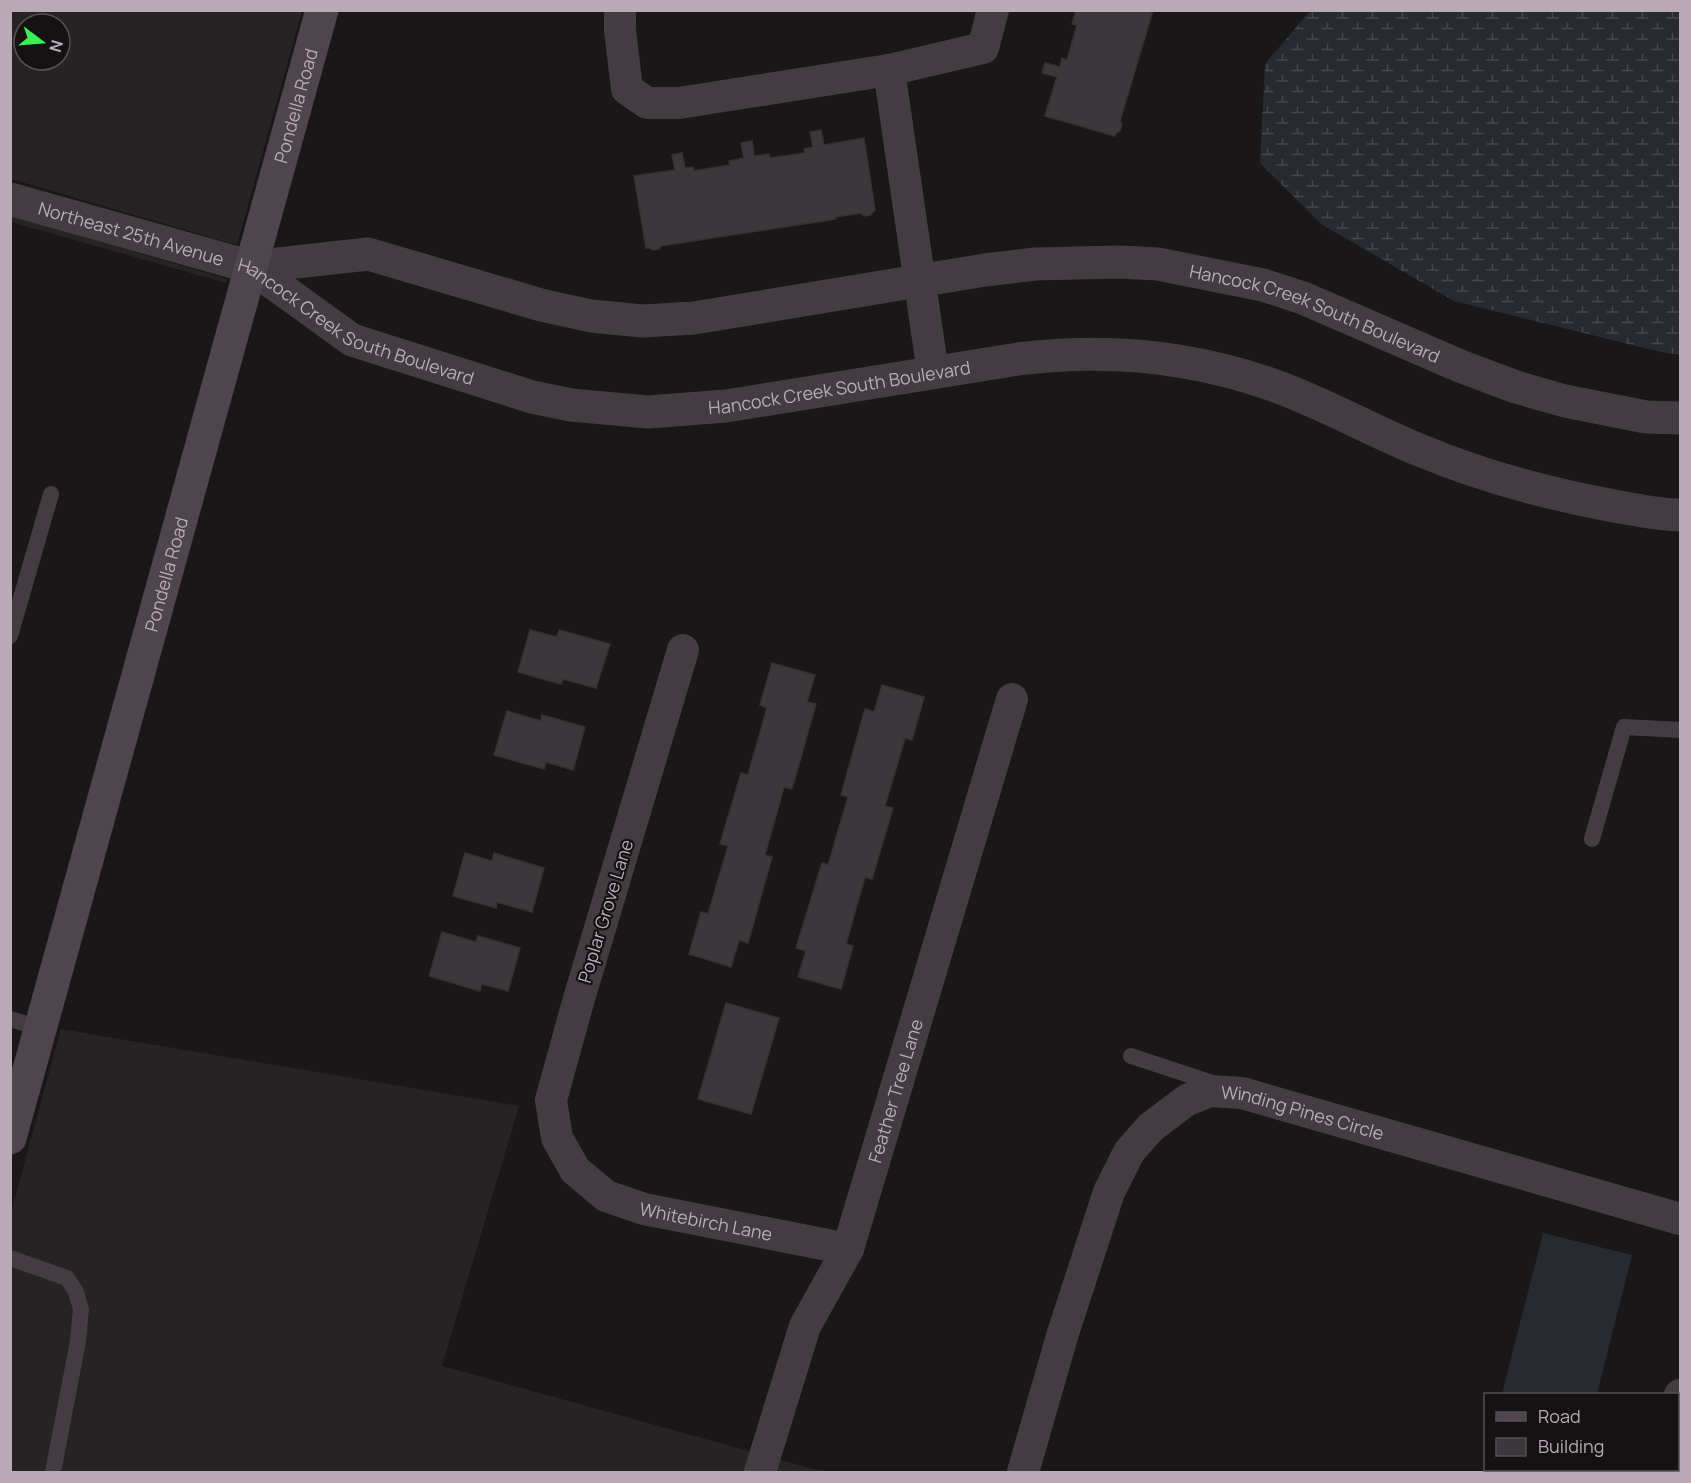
<svg xmlns="http://www.w3.org/2000/svg" width="1691" height="1483" font-family="Manrope,sans-serif">
<style>
.built{fill:#262325;fill-rule:evenodd}
.wetland{fill:url(#wetland-marsh)}
.pitch{fill:#272b31}
.building{fill:#3b373a;stroke:#353133;stroke-width:1.5}
.lines{fill:none;stroke-linecap:round;stroke-linejoin:round}
.service{stroke:#433d41;stroke-width:16}
.minor{stroke:#433d41;stroke-width:32}
.tertiary{stroke:#433d41;stroke-width:33}
.secondary{stroke:#4e464c;stroke-width:33}
.labels{text-anchor:middle;dominant-baseline:central;stroke-width:4.5;stroke-linejoin:round;paint-order:stroke}
.street-label{font-size:18px;fill:#b9aab6;stroke:#141213}
</style>
<defs>
<pattern id="wetland-marsh" width="20" height="14" patternUnits="userSpaceOnUse" patternTransform="scale(1.5)"><rect width="20" height="14" fill="#272b31"/><path d="M1 5h8M5 5V1M11 12h8M15 12V8" fill="none" stroke="#44474d"/></pattern>
</defs>
<rect width="100%" height="100%" fill="#191718"/>
<g class="built">
<path d="M10,11H302L237,245L11,179ZM24,24H60V60H24Z"/>
<polygon points="10,215 227,279 226,283 11,222"/>
<polygon points="61,1029 519,1106 442,1366 824,1472 11,1472 11,1212"/>
</g>
<polygon class="wetland" points="1310,11 1680,11 1680,354 1665,353 1454,301 1321,224 1260,163 1265,64"/>
<polygon class="pitch" points="1543,1233 1632,1255 1597,1394 1502,1394"/>
<g class="building">
<polygon points="1076,10 1153,10 1120,121 1122,125 1120,131 1116,133 1115,136 1045,116 1057,77 1042,73 1045,63 1060,67 1062,58 1067,60 1077,25 1072,24"/>
<polygon points="821,130 824,145 864,138 875,210 870,215 864,216 861,213 836,217 836,219 661,246 659,249 653,250 649,248 646,248 634,176 675,170 672,155 682,153 685,168 693,167 694,171 730,165 729,161 744,158 741,143 752,141 754,156 769,154 770,158 805,153 804,149 813,147 810,132"/>
<polygon points="530,630 557,637 559,630 610,644 596,688 563,679 561,684 518,672"/>
<polygon points="772,663 815,675 807,702 816,704 792,789 784,787 765,855 772,857 748,943 739,940 731,967 689,954 701,912 708,914 728,846 720,844 741,773 748,775 767,708 760,705"/>
<polygon points="882,685 924,697 912,740 905,738 885,806 893,808 872,879 865,877 846,944 853,946 841,989 798,977 806,951 796,948 822,863 828,865 848,797 841,795 865,709 874,712"/>
<polygon points="507,711 541,721 542,715 585,727 573,770 546,762 544,769 494,755"/>
<polygon points="465,853 492,861 494,853 544,868 532,912 497,902 496,908 453,896"/>
<polygon points="442,932 476,942 478,936 520,948 508,991 482,984 480,991 429,976"/>
<polygon points="726,1003 779,1018 751,1114 698,1099"/>
</g>
<g class="lines">
<g class="service">
<polyline points="10,636 51,494"/>
<polyline points="1592,839 1624,727 1680,730"/>
<polyline points="10,1019 41,1028"/>
<polyline points="1131,1056 1219,1085"/>
<polyline points="10,1258 67,1278 76,1292 81,1309 78,1341 53,1472"/>
</g>
<g class="minor">
<polyline points="620,10 620,30 627,89 647,103 679,103 889,70 983,48 993,10"/>
<polyline points="889,70 933,373"/>
<path id="s1" d="M683,650L578,1002L551,1100L557,1138L575,1170L606,1196L644,1209L848,1249"/>
<polyline points="1678,1400 1680,1395"/>
<path id="s2" d="M760,1472L805,1326L848,1249L1012,699"/>
<path id="s3" d="M1023,1472L1063,1333L1109,1192L1129,1152L1151,1127L1187,1100L1210,1091L1242,1093L1680,1219"/>
<polyline points="1646,1472 1647,1470"/>
</g>
<g class="tertiary">
<path id="s4" d="M10,199L251,267L352,340L532,397L571,405L648,412L726,406L1018,359C1104,348 1191,356 1273,385C1324,403 1372,431 1422,451C1482,476 1545,493 1609,505C1632,509 1657,515 1680,515"/>
<path id="s5" d="M251,267L368,254L541,305L591,316L643,321L694,318L985,270L1035,264L1119,262L1158,264L1263,285L1303,298L1460,366L1516,387L1565,401L1646,417L1680,418"/>
</g>
<path class="secondary" id="s6" d="M10,1138L322,10"/>
</g>
<g class="labels">
<g class="street-label">
<text stroke="none"><textPath href="#s6" startOffset="1071">Pondella Road</textPath></text>
<text stroke="none"><textPath href="#s4" startOffset="126">Northeast 25th Avenue</textPath></text>
<text stroke="none"><textPath href="#s5" startOffset="1086">Hancock Creek South Boulevard</textPath></text>
<text stroke="none"><textPath href="#s4" startOffset="370">Hancock Creek South Boulevard</textPath></text>
<text stroke="none"><textPath href="#s4" startOffset="874">Hancock Creek South Boulevard</textPath></text>
<text stroke="none"><textPath href="#s6" startOffset="585">Pondella Road</textPath></text>
<text transform="translate(605 911) rotate(-73)">Poplar Grove Lane</text>
<text stroke="none"><textPath href="#s2" startOffset="406">Feather Tree Lane</textPath></text>
<text stroke="none"><textPath href="#s3" startOffset="536">Winding Pines Circle</textPath></text>
<text stroke="none"><textPath href="#s1" startOffset="688">Whitebirch Lane</textPath></text>
</g>
</g>
<rect width="1691" height="1483" fill="none" stroke="#b9aab6" stroke-width="24"/>
<rect x="1484" y="1393" width="195" height="78" fill="#141213" stroke="#564f54" stroke-width="1.5"/>
<rect x="1496" y="1412" width="30" height="9" fill="#4e464c" stroke="#564f54" stroke-width="1.5"/>
<text x="1538" y="1423" font-size="18" fill="#b9aab6">Road</text>
<rect x="1496" y="1438" width="30" height="18" fill="#3b373a" stroke="#564f54" stroke-width="1.5"/>
<text x="1538" y="1453" font-size="18" fill="#b9aab6">Building</text>
<g transform="translate(42 42) rotate(106)"><circle r="28" fill="#141213" stroke="#564f54" stroke-width="1.5"/>
<path d="M0-4.5L10 22L0 15L-10 22Z" fill="#3bee51"/>
<text y="-9" font-size="16" font-weight="bold" text-anchor="middle" fill="#b9aab6">N</text>
</g>
</svg>
